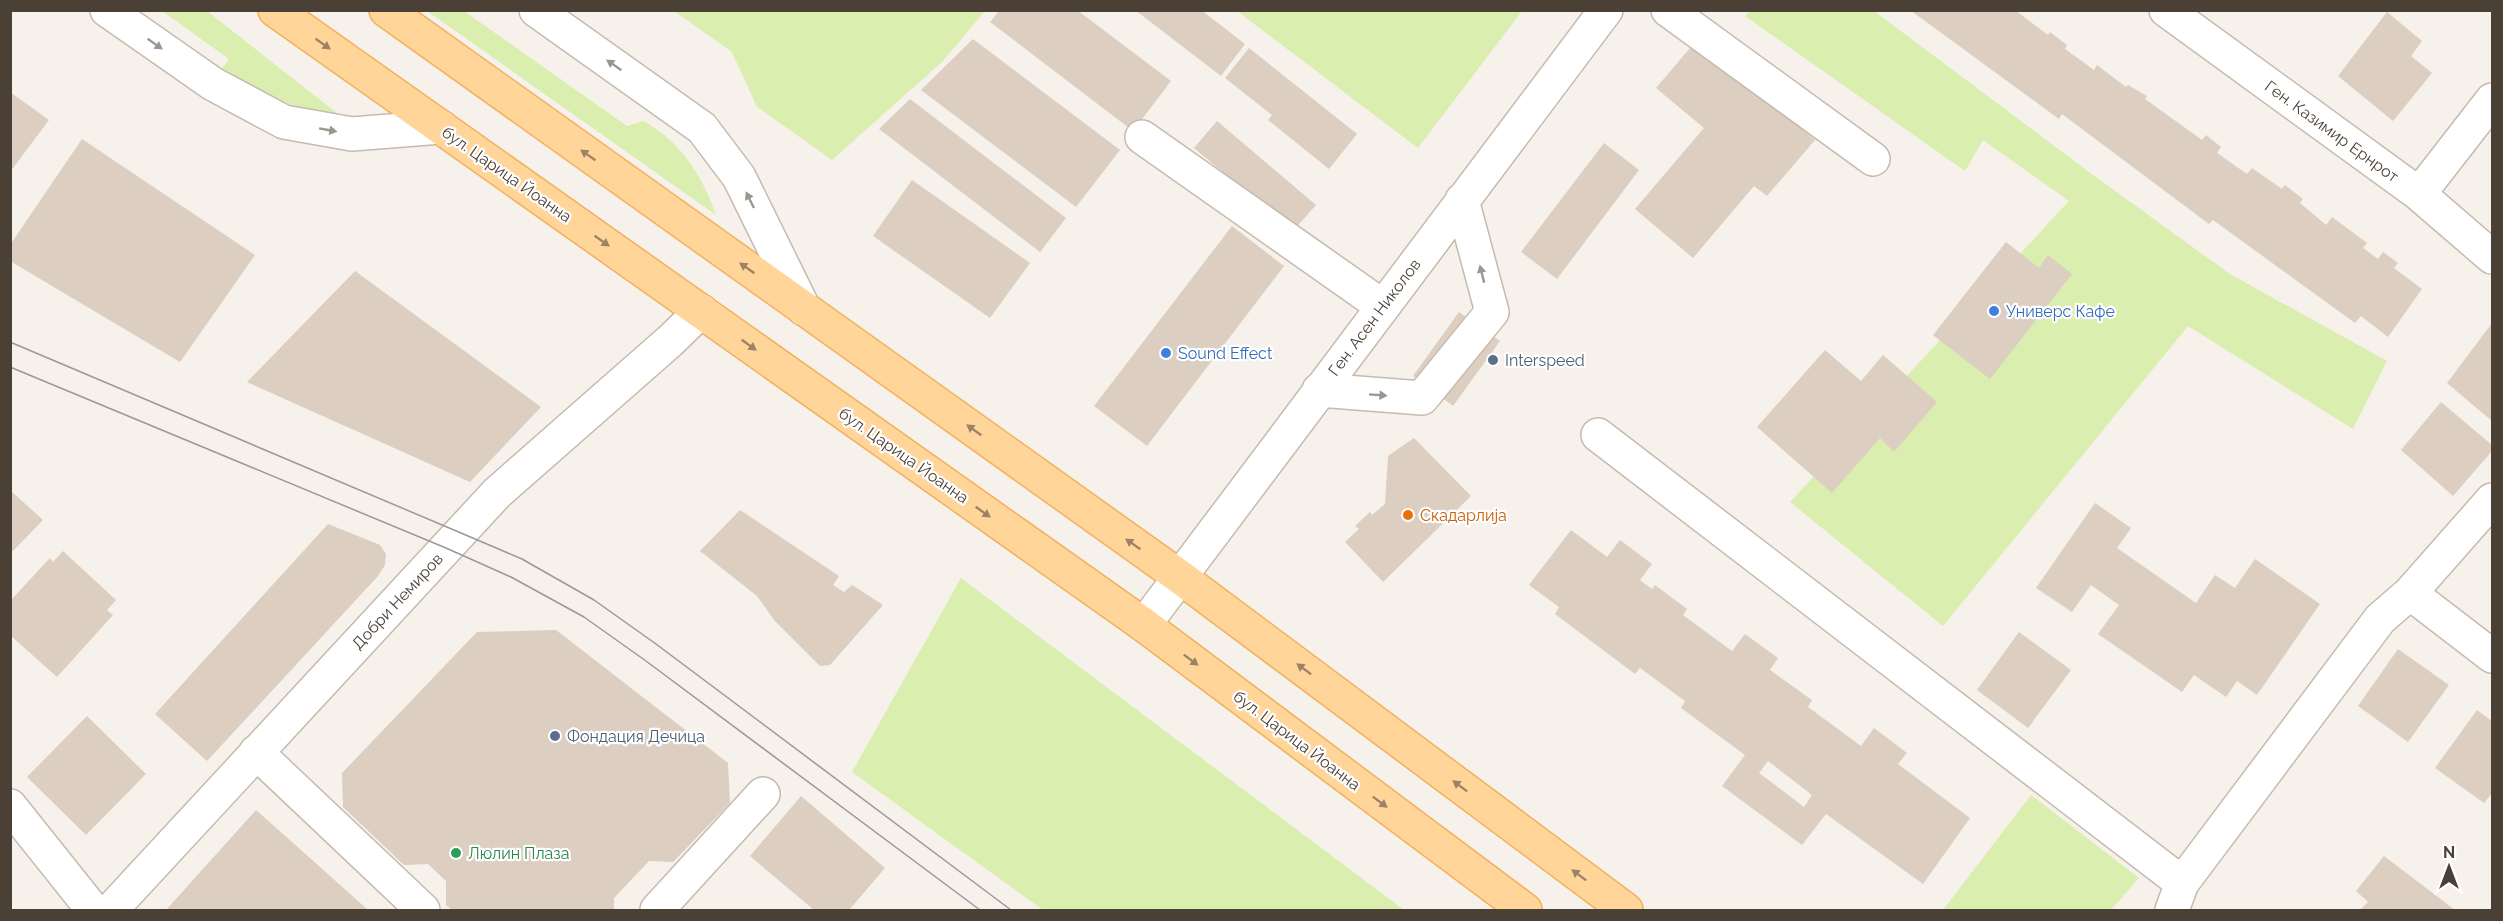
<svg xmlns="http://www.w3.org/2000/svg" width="2503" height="921" font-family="Raleway,sans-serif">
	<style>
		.green { fill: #daeeaf }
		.building { fill: #dccec0; fill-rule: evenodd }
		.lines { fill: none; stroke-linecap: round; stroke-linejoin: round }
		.minor-casing { stroke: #c6baae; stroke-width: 36 }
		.major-casing { stroke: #f1b15d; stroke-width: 36 }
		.minor { stroke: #fff; stroke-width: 33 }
		.major { stroke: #ffd59a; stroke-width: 33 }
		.tram { stroke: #999; stroke-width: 1.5 }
		.oneway { fill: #9c9690 }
		.oneway2 { fill: #9c8363 }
		.shop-dot { fill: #3f7fe0; stroke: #fff; stroke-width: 2 }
		.service-dot { fill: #5c6f8a; stroke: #fff; stroke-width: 2 }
		.food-dot { fill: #e8710a; stroke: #fff; stroke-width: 2 }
		.leisure-dot { fill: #2e9e5b; stroke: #fff; stroke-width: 2 }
		.labels { text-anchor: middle; stroke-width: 4.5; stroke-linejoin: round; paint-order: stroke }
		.street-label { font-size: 16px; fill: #4b4036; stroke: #fff }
		.shop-label { font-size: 16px; fill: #366cbe; stroke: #fff; text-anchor: start }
		.service-label { font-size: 16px; fill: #4e5e75; stroke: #fff; text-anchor: start }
		.food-label { font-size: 16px; fill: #c56008; stroke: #fff; text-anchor: start }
		.leisure-label { font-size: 16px; fill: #27864d; stroke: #fff; text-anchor: start }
	</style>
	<rect width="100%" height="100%" fill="#f6f1ea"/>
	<path class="green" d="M1752,10L1874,11L2093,175L2230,274L2387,361L2353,429L2188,326L1943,626L1790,502L2069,201L1983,140L1965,171L1745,16Z
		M162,11H207L338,114C295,110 257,92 217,76L229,59Z
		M427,11H464L627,126L643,121C680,140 703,177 716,215Z
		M674,11L985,10V11L942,62L832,160L757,107L732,52Z
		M1237,11H1522L1418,148Z
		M961,578L1404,910H1043L852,772Z
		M2031,795L2139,878L2111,910H1943Z"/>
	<path class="building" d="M1000,10H1077L1171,81L1133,131L990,22Z
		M1135,10H1201L1245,44L1221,76Z
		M1910,10H2015L2048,35L2050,32L2067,45L2065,49L2094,70L2097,65L2126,87L2128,85L2147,96L2145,99L2202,140L2206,135L2221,147L2217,153L2247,174L2252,168L2282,189L2285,185L2303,199L2300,203L2326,225L2332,217L2367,243L2363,248L2378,259L2383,252L2398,263L2394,268L2422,289L2388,337L2361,316L2355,323L2213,220L2209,224L2062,114L2059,119Z
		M2387,12L2422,41L2411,56L2432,73L2393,121L2338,76Z
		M973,39L1120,150L1076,207L921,90Z
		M1696,41L1815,140L1767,196L1754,186L1693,258L1635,209L1704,128L1656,88Z
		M1249,48L1357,134L1329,169L1268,120L1272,115L1225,78Z
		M10,92L49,120L10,172Z
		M910,99L1066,218L1040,252L879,129Z
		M1217,121L1316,205L1293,231L1194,148Z
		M82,139L255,255L180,362L10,261V245Z
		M1604,143L1639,170L1557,279L1521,252Z
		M912,180L1030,263L990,318L873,236Z
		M1232,226L1284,266L1147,446L1094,406Z
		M2006,242L2039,268L2048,255L2072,274L1990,379L1933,335Z
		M355,271L541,407L470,482L247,382Z
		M1459,312L1500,341L1453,406L1413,376Z
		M2492,323V421L2447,383Z
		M1825,350L1861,381L1883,355L1937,402L1894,452L1880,438L1832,493L1757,427Z
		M2441,402L2492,445V451L2453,496L2401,450Z
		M1414,438L1471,496L1383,582L1345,542L1359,529L1355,526L1370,512L1372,515L1385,504L1388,456Z
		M10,490L43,520L13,551L10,549Z
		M2095,503L2131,528L2117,548L2196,603L2215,575L2235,588L2255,559L2320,604L2257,695L2237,681L2226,697L2194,675L2182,692L2098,634L2119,605L2091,585L2072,612L2036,588Z
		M740,510L839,576L833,585L844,592L852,585L883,605L830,665L820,666L775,621L757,596L700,551Z
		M328,524L380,545L386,554L385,565L378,576L207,761L155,714Z
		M1571,530L1607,557L1620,540L1652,564L1640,580L1652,589L1655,585L1687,609L1683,615L1732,651L1745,634L1778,658L1770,670L1812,700L1808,707L1861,746L1874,728L1907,753L1898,764L1970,818L1923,884L1826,814L1802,845L1722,786L1745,755L1681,708L1685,701L1640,668L1635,674L1555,614L1559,607L1529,585ZM1768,761L1812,795L1804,807L1759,773Z
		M63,551L116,600L107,610L113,615L57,677L10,635V601L50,558L53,562Z
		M556,630L728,763L730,803L673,862L649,861L614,898V910H452L446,905V881L428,864L404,865L343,807L342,773L477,632Z
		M2019,632L2071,670L2028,728L1977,690Z
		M2398,649L2449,685L2408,742L2358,706Z
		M2477,710L2492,721V793L2484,803L2435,768Z
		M87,716L146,774L86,835L27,777Z
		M801,796L885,868L849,910H814L750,856Z
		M256,810L320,867L368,910H166Z
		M2384,856L2455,910H2360L2368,902L2356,891Z"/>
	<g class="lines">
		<defs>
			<path id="minor" d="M107,10L213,84L284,122L352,134L441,127
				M536,10L702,128L739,177L804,309
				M1668,10L1873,159
				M2166,10L2419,194L2492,257
				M1142,137L1382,306
				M2419,194L2492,100
				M1319,390L1422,398L1492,312L1462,200
				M1598,435L2182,883
				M2410,593L2492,656
				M1144,625L1606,10
				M256,752L423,910
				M10,806L93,910
				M111,910L497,493L670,341L701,311
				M657,910L763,794
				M2172,910L2182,883L2380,619L2410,593L2492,500"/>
			<path id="major" d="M275,10L1144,625L1525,910
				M386,10L1180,577L1626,910"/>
		</defs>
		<use href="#minor" class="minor-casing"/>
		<use href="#major" class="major-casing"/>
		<use href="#minor" class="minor"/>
		<use href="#major" class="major"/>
		<path class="tram" d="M10,342L461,533L522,559L594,600L656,644L1011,910
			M10,367L446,548L511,577L584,617L646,661L980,910"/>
	</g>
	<defs><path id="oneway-solid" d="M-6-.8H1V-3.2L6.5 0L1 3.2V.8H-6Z" transform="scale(1.5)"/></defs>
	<g class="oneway">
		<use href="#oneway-solid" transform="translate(155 44) rotate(35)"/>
		<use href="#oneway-solid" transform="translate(614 65) rotate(-145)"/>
		<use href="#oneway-solid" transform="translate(328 130) rotate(10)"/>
		<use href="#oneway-solid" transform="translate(750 200) rotate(-116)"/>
		<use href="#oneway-solid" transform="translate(1482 274) rotate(-104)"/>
		<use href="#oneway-solid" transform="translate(1378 395) rotate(4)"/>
	</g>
	<g class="oneway2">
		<use href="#oneway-solid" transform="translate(323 44) rotate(35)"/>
		<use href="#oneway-solid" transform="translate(588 155) rotate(-145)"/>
		<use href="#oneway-solid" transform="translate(602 241) rotate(35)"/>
		<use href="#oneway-solid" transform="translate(747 268) rotate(-145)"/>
		<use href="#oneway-solid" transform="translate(749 345) rotate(36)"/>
		<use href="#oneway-solid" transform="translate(974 430) rotate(-144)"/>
		<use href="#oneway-solid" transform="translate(983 512) rotate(35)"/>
		<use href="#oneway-solid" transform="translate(1133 544) rotate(-145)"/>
		<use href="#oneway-solid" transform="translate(1191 660) rotate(37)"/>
		<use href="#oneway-solid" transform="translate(1304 669) rotate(-143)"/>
		<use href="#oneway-solid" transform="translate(1460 786) rotate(-143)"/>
		<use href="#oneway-solid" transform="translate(1380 802) rotate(37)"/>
		<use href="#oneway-solid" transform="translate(1579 875) rotate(-143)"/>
	</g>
	<g class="shop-dot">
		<circle cx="1994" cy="311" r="6"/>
		<circle cx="1166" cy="353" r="6"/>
	</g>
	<g class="service-dot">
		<circle cx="1493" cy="360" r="6"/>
		<circle cx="555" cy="736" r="6"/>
	</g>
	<circle class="food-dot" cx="1408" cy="515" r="6"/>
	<circle class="leisure-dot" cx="456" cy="853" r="6"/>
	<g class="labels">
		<g class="street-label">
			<text transform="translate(2332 131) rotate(36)" y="6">Ген. Казимир Ернрот</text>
			<text transform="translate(507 174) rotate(35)" y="6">бул. Царица Йоанна</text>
			<text transform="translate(1374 317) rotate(-53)" y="6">Ген. Асен Николов</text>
			<text transform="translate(904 455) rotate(35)" y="6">бул. Царица Йоанна</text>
			<text transform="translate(397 601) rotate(-47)" y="6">Добри Немиров</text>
			<text transform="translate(1297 740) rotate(37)" y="6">бул. Царица Йоанна</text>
		</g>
		<g class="shop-label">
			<text x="2006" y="317">Универс Кафе</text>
			<text x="1178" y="359">Sound Effect</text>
		</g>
		<g class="service-label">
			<text x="1505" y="366">Interspeed</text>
			<text x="567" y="742">Фондация Дечица</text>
		</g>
		<g class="food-label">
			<text x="1420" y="521">Скадарлиjа</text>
		</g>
		<g class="leisure-label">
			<text x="468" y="859">Люлин Плаза</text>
		</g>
	</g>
	<rect width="2503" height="921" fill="none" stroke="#4b4036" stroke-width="24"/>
	<g transform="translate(2449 867)" stroke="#ffffff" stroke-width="4.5" paint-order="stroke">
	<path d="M0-4.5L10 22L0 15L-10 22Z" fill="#4b4036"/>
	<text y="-9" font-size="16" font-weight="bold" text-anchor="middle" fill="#4b4036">N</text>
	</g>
</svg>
